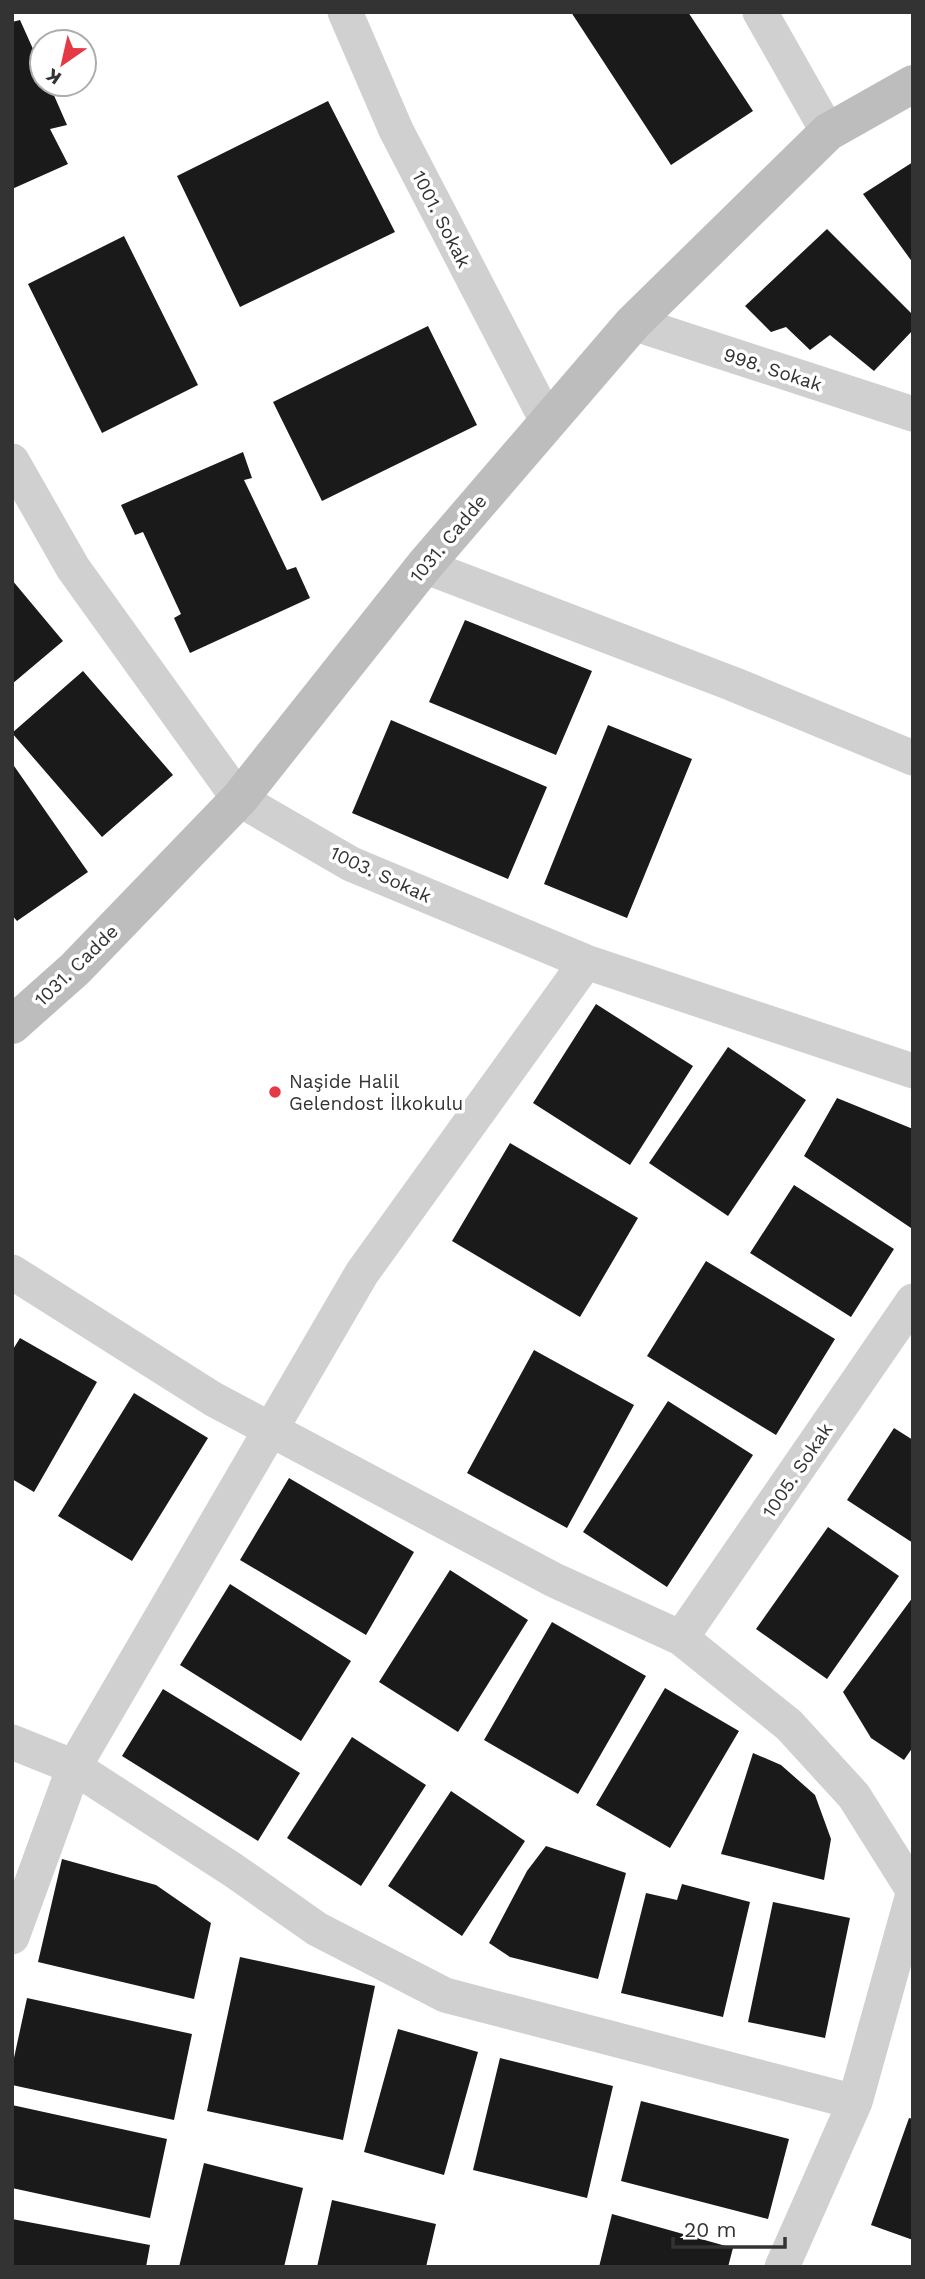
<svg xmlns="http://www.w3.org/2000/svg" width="925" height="2279" font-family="'Work Sans',sans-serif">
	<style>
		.building { fill: #1a1a1a }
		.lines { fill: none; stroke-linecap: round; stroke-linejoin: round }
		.street { stroke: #d0d0d0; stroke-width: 35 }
		.secondary { stroke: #bdbdbd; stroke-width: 38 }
		.poi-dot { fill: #e63946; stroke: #fff; stroke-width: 2.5 }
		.labels { text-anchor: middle; stroke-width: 7; stroke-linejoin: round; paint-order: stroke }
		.street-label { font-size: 19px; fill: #333; stroke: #fff }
		.poi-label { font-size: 19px; fill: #333; stroke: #fff; text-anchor: start }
	</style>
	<rect width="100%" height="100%" fill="#fff"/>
	<path class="building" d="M571,12H688L753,111L671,165Z
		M20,20L42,69V84H49L67,125L50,129L68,164L12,189V22Z
		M328,101L395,232L240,307L177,176Z
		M913,162V263L863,194Z
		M827,229L913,315V330L874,371L830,335L810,350L786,327L771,332L745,306Z
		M124,236L198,385L102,433L28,284Z
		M428,326L477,425L322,501L273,402Z
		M243,452L252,478L244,480L287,570L296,567L310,598L190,653L174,618L181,614L143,532L135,535L121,505Z
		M12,580L63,641L12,684Z
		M465,620L592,671L556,755L429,702Z
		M83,671L173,775L102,837L12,733Z
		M391,720L547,787L508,879L352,813Z
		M608,725L692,759L627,918L544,884Z
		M12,763L88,872L17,921L12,915Z
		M596,1004L693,1066L630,1165L533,1103Z
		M728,1047L806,1100L728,1216L649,1163Z
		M837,1098L913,1129L911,1228L804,1156Z
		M510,1143L638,1218L580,1317L452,1241Z
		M794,1185L894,1249L851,1317L750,1253Z
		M706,1261L835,1339L776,1435L647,1356Z
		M20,1338L97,1382L34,1492L12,1479V1351Z
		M534,1350L634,1405L567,1528L467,1473Z
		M134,1393L208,1438L132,1561L58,1516Z
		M668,1401L753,1455L667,1587L583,1532Z
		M894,1428L913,1440V1543L847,1500Z
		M289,1478L414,1552L366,1635L240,1560Z
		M828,1527L899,1576L827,1679L756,1629Z
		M450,1570L528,1620L458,1732L379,1682Z
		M230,1584L351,1661L301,1741L180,1665Z
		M913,1597V1747L904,1760L871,1738L843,1692Z
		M552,1622L646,1676L578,1794L484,1740Z
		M665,1688L739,1731L670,1848L596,1805Z
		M163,1689L300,1773L258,1841L122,1756Z
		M352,1737L426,1785L361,1886L287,1838Z
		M753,1753L781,1765L815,1795L831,1839L824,1880L721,1854Z
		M451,1791L525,1841L462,1936L388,1886Z
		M546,1846L626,1873L598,1979L510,1957L489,1943L527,1871Z
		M62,1859L156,1885L211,1923L194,1999L38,1962Z
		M682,1884L750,1902L723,2017L621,1993L646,1893L677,1900Z
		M773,1902L850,1918L825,2038L748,2022Z
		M240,1957L375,1986L343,2140L207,2111Z
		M27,1998L192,2034L174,2120L12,2085V2067Z
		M398,2029L478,2052L444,2175L364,2152Z
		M500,2058L613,2086L587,2198L473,2170Z
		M641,2101L789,2139L768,2219L621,2181Z
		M12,2105L167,2139L150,2218L12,2188Z
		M909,2118L913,2119V2240L871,2225Z
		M204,2163L303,2188L284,2267H179Z
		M332,2200L436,2224L426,2267H317Z
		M612,2214L733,2248L728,2267H599Z
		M12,2219L150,2245L146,2267H12Z"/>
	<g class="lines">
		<path class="street" d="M345,12L396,130L547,421
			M760,12L828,132
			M633,323L913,414
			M12,461L73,568L239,799L351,864L586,962L913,1071
			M424,566L733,684L913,758
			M12,1272L213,1399L554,1580L681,1638L789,1725L854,1796L913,1890
			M681,1638L913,1301
			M12,1742L74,1767L233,1870L317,1929L445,1995L855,2102
			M12,1937L74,1767L362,1273L586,962
			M782,2267L855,2102L913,1894"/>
		<path class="secondary" d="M12,1025L75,969L239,799L424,566L633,323L828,132L913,84"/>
	</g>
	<circle class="poi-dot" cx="275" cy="1092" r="7"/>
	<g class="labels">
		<g class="street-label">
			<text transform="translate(442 219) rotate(63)" y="7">1001. Sokak</text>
			<text transform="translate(773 369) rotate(18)" y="7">998. Sokak</text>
			<text transform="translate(448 538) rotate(-50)" y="7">1031. Cadde</text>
			<text transform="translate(381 874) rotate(25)" y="7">1003. Sokak</text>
			<text transform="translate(76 965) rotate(-44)" y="7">1031. Cadde</text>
			<text transform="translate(797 1470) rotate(-56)" y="7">1005. Sokak</text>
		</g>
		<g class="poi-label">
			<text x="289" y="1088">Naşide Halil<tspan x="289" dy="22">Gelendost İlkokulu</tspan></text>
		</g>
	</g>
	<rect width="925" height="2279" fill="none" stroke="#333333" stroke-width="28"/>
	<g transform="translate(63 63) rotate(214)"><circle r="33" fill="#ffffff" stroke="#adadad" stroke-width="2"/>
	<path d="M0-5L12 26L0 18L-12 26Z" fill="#e63946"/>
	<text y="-10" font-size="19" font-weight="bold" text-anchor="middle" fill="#333333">K</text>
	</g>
	<path d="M673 2237v10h112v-10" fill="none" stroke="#333333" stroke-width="3.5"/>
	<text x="684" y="2237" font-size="21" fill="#333333" stroke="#ffffff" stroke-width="5" paint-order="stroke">20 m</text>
</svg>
